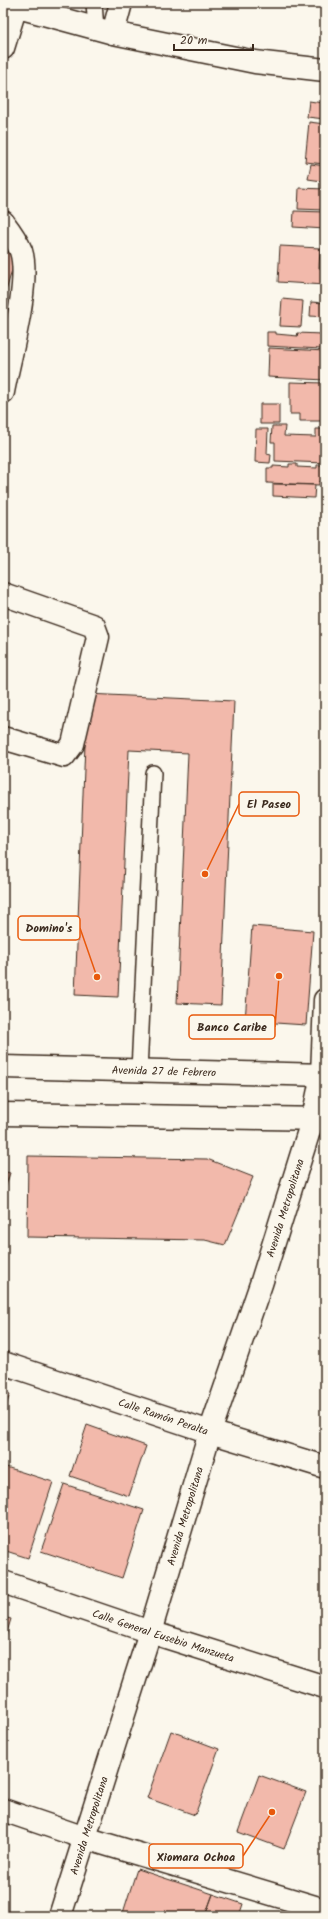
<svg xmlns="http://www.w3.org/2000/svg" width="328" height="1919" font-family="Kalam,sans-serif">
	<style>
		.building { fill: #f2b9ab; stroke: #3b2a1e }
		.lines { fill: none; stroke-linecap: round; stroke-linejoin: round }
		.service-casing { stroke: #3b2a1e; stroke-width: 18 }
		.minor-casing { stroke: #3b2a1e; stroke-width: 25 }
		.secondary-casing { stroke: #3b2a1e; stroke-width: 25 }
		.primary-casing { stroke: #3b2a1e; stroke-width: 25 }
		.service { stroke: #fbf7ec; stroke-width: 15 }
		.minor { stroke: #fbf7ec; stroke-width: 22 }
		.secondary { stroke: #fbf7ec; stroke-width: 22 }
		.primary { stroke: #fbf7ec; stroke-width: 22 }
		.labels { text-anchor: middle; stroke-width: 4; stroke-linejoin: round; paint-order: stroke }
		.street-label { font-size: 11px; fill: #3b2a1e; stroke: #fbf7ec }
		.leader { fill: none; stroke: #e8590c; stroke-width: 1.5 }
		.callout-dot { fill: #e8590c; stroke: #fbf7ec; stroke-width: 1.5 }
		.callout { fill: #fbf7ec; stroke: #e8590c; stroke-width: 1.5 }
		.callout-label { font-size: 12px; text-anchor: middle; font-weight: bold; fill: #3b2a1e }
	</style>
	<rect width="100%" height="100%" fill="#fbf7ec"/>
	<filter id="ink" filterUnits="userSpaceOnUse"><feTurbulence type="fractalNoise" baseFrequency=".025" numOctaves="2"/><feDisplacementMap in="SourceGraphic" scale="8" xChannelSelector="R" yChannelSelector="G"/><feConvolveMatrix kernelMatrix="1 2 1 2 8 2 1 2 1" color-interpolation-filters="sRGB"/></filter>
	<g filter="url(#ink)">
		<path class="building" d="M309,101L323,103L325,119L307,117Z
			M309,122L325,124V164L305,162Z
			M311,164L325,166L322,181L308,179Z
			M299,188L325,189V210L298,209Z
			M294,211L325,212V229L293,227Z
			M280,246L320,248L319,268H325V285L278,282Z
			M321,247L325,248V267H320Z
			M3,248L15,259L3,302Z
			M282,299L303,301L301,327L280,326Z
			M311,302L325,303V317L310,316Z
			M267,332H276V334L298,336L297,333L322,334L321,349L267,346Z
			M269,348L325,351V380L268,377Z
			M290,382L324,383L323,421H300V414H290Z
			M260,404H279V424H260Z
			M272,426H285L284,436L316,437V429H322L321,442L325,443V463L275,461V442H271Z
			M256,429H268L267,454L271,455L270,463L255,462Z
			M289,464H297V467L317,468V465H323V482H319V485L267,483V468H273V466L289,467Z
			M273,484L315,485L314,498L273,496Z
			M87,694L234,701L221,1005L177,1003L188,753L129,750L118,997L75,995Z
			M252,926L313,931L306,1025L245,1021Z
			M28,1156L207,1159L253,1177L225,1245L205,1240L27,1237Z
			M3,1171L10,1173L3,1195Z
			M3,1392L10,1394L3,1415Z
			M87,1425L146,1446L129,1496L70,1476Z
			M3,1466L53,1482L28,1558L3,1550Z
			M64,1484L144,1510L122,1578L41,1551Z
			M3,1617L11,1619L3,1645Z
			M171,1731L219,1749L195,1815L147,1798Z
			M259,1775L306,1792L284,1849L238,1832Z
			M137,1869L213,1894L205,1916H122Z
			M213,1894L243,1904L239,1916H205Z"/>
		<g class="lines">
			<defs>
				<path id="service" d="M94,3L96,29
					M139,1071L153,773"/>
				<g id="minor">
					<path d="M113,33L121,3"/>
					<path d="M3,48L16,6"/>
					<path d="M3,222C10,231 17,241 21,251C31,282 9,359 3,392"/>
					<path d="M3,594L94,626L98,637L73,744L64,756L3,738"/>
					<path d="M313,1118L322,1075L325,1000"/>
					<path id="s1" d="M3,1363L210,1432L325,1467"/>
					<path id="s2" d="M3,1582L150,1632L325,1687"/>
					<path d="M3,1810L85,1838L325,1910"/>
				</g>
				<g id="secondary">
					<path id="s3" d="M60,1916L150,1632L210,1432L261,1284L313,1118"/>
				</g>
				<g id="primary">
					<path d="M3,3L113,33L255,62L325,70"/>
					<path id="s4" d="M3,1067L325,1075"/>
					<path d="M3,1114L325,1119"/>
				</g>
			</defs>
			<use href="#service" class="service-casing"/>
			<use href="#minor" class="minor-casing"/>
			<use href="#secondary" class="secondary-casing"/>
			<use href="#primary" class="primary-casing"/>
			<use href="#service" class="service"/>
			<use href="#minor" class="minor"/>
			<use href="#secondary" class="secondary"/>
			<use href="#primary" class="primary"/>
		</g>
	</g>
	<g class="labels">
		<g class="street-label">
			<text dy="4" stroke="none"><textPath href="#s4" startOffset="161">Avenida 27 de Febrero</textPath></text>
			<text dy="4" stroke="none"><textPath href="#s3" startOffset="743">Avenida Metropolitana</textPath></text>
			<text dy="4" stroke="none"><textPath href="#s1" startOffset="169">Calle Ramón Peralta</textPath></text>
			<text dy="4" stroke="none"><textPath href="#s3" startOffset="419">Avenida Metropolitana</textPath></text>
			<text dy="4" stroke="none"><textPath href="#s2" startOffset="169">Calle General Eusebio Manzueta</textPath></text>
			<text dy="4" stroke="none"><textPath href="#s3" startOffset="95">Avenida Metropolitana</textPath></text>
		</g>
	</g>
	<path class="leader" d="M205 874L239 804M97 977L80 928M279 976L275 1027M272 1812L243 1856"/>
	<g class="callout-dot">
		<circle cx="205" cy="874" r="4"/>
		<circle cx="97" cy="977" r="4"/>
		<circle cx="279" cy="976" r="4"/>
		<circle cx="272" cy="1812" r="4"/>
	</g>
	<g class="callout">
		<rect x="239" y="792" width="60" height="24" rx="4"/>
		<rect x="18" y="916" width="62" height="24" rx="4"/>
		<rect x="189" y="1015" width="86" height="24" rx="4"/>
		<rect x="149" y="1844" width="94" height="24" rx="4"/>
	</g>
	<g class="callout-label">
		<text x="269" y="808">El Paseo</text>
		<text x="49" y="932">Domino's</text>
		<text x="232" y="1031">Banco Caribe</text>
		<text x="196" y="1861">Xiomara Ochoa</text>
	</g>
	<rect width="328" height="1919" fill="none" stroke="#fbf7ec" stroke-width="16"/>
	<rect x="8" y="8" width="312" height="1903" fill="none" stroke="#3b2a1e" stroke-width="1.5" filter="url(#ink)"/>
	<path d="M174 44v6h79v-6" fill="none" stroke="#3b2a1e" stroke-width="2"/>
	<text x="180" y="44" font-size="12" fill="#3b2a1e" stroke="#fbf7ec" stroke-width="3" paint-order="stroke">20 m</text>
</svg>
